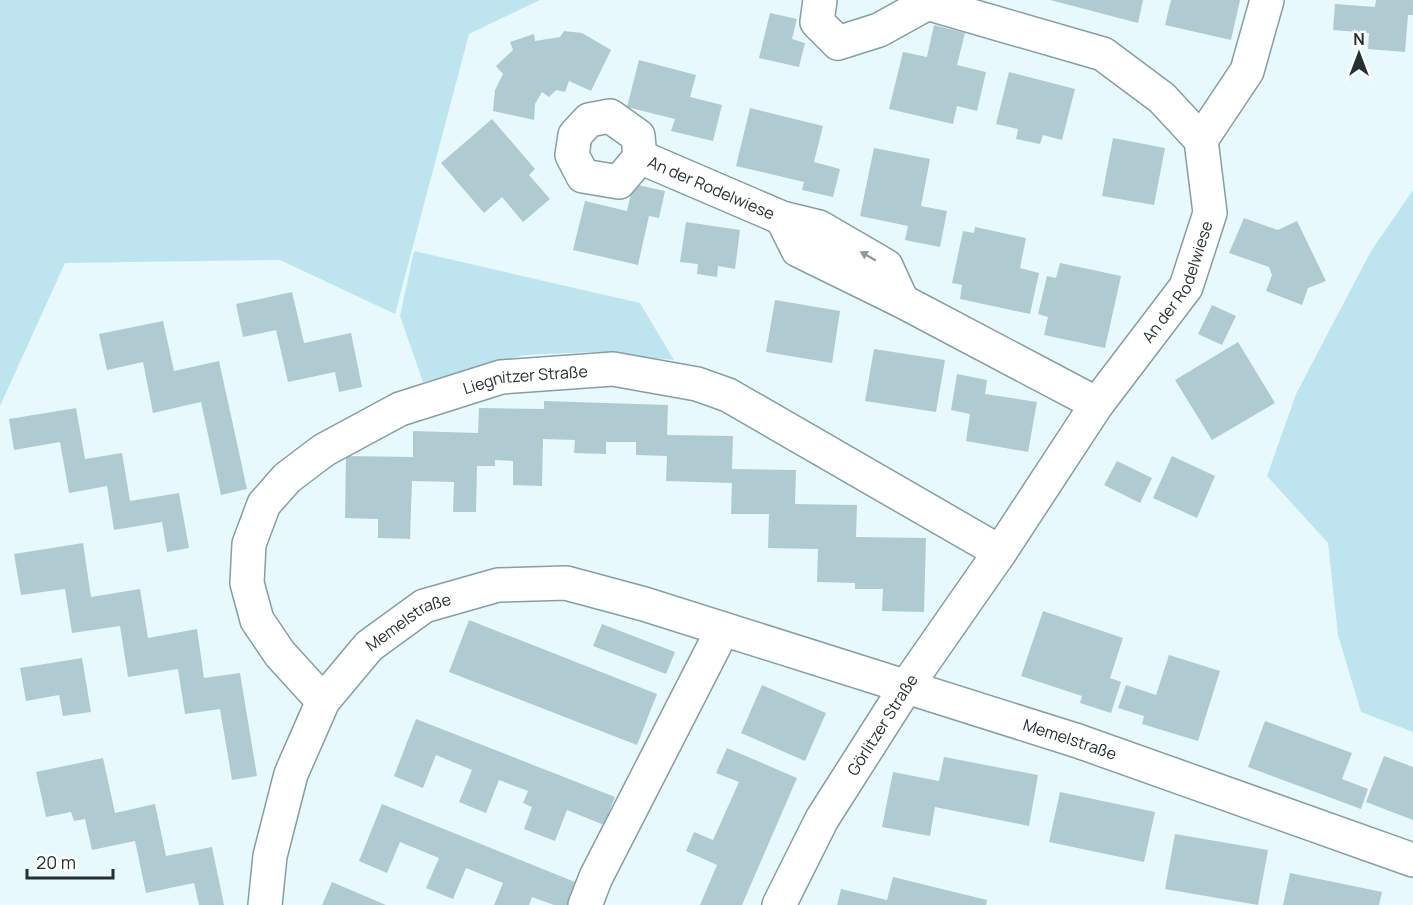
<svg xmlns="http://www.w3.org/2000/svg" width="1413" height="905" font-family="Manrope,sans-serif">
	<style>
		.green { fill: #bee5ef }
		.building { fill: #b0cad2 }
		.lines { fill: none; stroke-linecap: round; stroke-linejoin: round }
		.minor-casing { stroke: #849ea5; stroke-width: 36 }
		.minor { stroke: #fff; stroke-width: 33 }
		.oneway { fill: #929899 }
		.labels { text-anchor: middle; stroke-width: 4.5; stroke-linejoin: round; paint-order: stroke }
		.street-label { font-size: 16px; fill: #263033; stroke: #fff }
	</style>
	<rect width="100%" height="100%" fill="#e8f9fd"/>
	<path class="green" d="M0,0H540L469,34L395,314L280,260L65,263L0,406Z
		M1413,190V732L1361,712L1338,635L1328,543L1267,476L1296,394L1371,251Z
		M414,251L640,303L674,360L592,352L524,355L423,382L400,316Z"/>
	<path class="building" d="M1050,0H1143L1138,23Z
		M1171,0H1240L1231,40L1165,25Z
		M1376,0H1413V15H1408L1405,52L1368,49L1369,33L1333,30L1335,4L1375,7Z
		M770,13L797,19L792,39L805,43L799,67L759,58Z
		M934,25L965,33L957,65L986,72L977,111L957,106L953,124L889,109L903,52L927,57Z
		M564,31L582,33L611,50L591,91L569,81L565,92L556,90L549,97L542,92L535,104L534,120L493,111L495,90L503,74L496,66L513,50L510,42L534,34L535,41L560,37Z
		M639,60L696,75L690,97L722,105L713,141L671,131L675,119L627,107Z
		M1009,72L1075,89L1062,140L1043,135L1040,144L1016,139L1018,129L996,124Z
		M750,108L823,126L814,162L840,169L833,197L802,190L804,182L736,166Z
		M492,119L535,169L529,175L550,199L523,222L502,197L484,213L441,163Z
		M1113,138L1165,148L1154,205L1102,196Z
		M874,148L930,159L921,206L947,211L940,247L905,240L908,226L860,216Z
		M633,184L665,191L659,218L649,216L638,265L573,250L585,201L627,211Z
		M1244,218L1278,230L1297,221L1326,281L1308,288L1302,305L1266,291L1272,275L1269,267L1229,253Z
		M686,222L740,230L735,269L718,266L717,277L697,274L698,264L680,262Z
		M975,227L1026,238L1020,268L1039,273L1030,314L960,299L962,285L952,283L963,231L974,233Z
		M1060,263L1121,276L1105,348L1044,335L1048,317L1038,314L1047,276L1056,278Z
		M292,292L304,343L351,333L362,387L339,392L335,372L288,382L276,330L243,337L236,304Z
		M775,300L840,311L832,363L766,352Z
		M1212,305L1236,316L1222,345L1198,334Z
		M163,321L174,371L219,361L247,489L221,495L201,402L153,413L143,362L107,370L99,334Z
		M1238,342L1275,403L1212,440L1175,380Z
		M874,349L945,360L936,412L865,401Z
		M957,374L987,380L985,394L1037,402L1028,452L966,441L970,414L951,410Z
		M544,401L668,405L667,435L733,436L732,469L796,470L795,504L857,505L856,537L926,538L924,612L882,611L883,589H855V583L817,582L818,549L768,548L769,514H731L732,483L666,481L667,456L636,455V442H606V454L574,453L575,440L543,439L542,486L513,485V461L495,460V466H477L476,512H453L454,482L412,481L410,539L378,538V519L345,518L346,456L413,457V431L478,433L479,408L544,409Z
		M76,408L85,459L122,453L130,501L179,493L189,548L167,552L162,522L114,530L107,486L69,493L60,442L14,450L9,419Z
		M1172,456L1215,476L1197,518L1153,498Z
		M1117,461L1152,478L1140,503L1104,485Z
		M83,543L91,597L140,589L148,638L197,629L204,678L240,673L257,776L232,780L220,709L185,714L178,669L128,677L120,626L72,633L65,589L21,595L14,554Z
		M1043,611L1123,638L1110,678L1121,682L1111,713L1080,703L1082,696L1021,676Z
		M469,620L657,694L637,745L449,672Z
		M602,624L675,652L666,674L593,646Z
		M1169,655L1220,671L1198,741L1142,724L1144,716L1118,708L1126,685L1156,695Z
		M82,658L91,712L63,716L59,695L26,701L20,668Z
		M762,685L826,713L805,761L741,733Z
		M416,719L615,797L604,825L567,810L555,841L524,829L532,807L523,803L528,791L499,780L486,813L459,802L472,770L436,755L423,788L394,776Z
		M1265,721L1352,753L1342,779L1368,789L1361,809L1248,767Z
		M727,748L797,778L742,905H700L717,865L686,851L694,832L713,840L739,782L716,773Z
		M1384,756L1413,767V820L1366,802Z
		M944,757L1038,775L1029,826L935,807L930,836L882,827L893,772L939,781Z
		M103,758L115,813L155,804L166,856L212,847L224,905H199L194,883L146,893L135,841L92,850L85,819L74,821L71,812L46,817L36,772Z
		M1060,792L1155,812L1144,862L1049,842Z
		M382,804L580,884L572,905H554L532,897L529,905H494L503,883L466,868L453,899L426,888L439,858L400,842L387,873L359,861Z
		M1175,834L1268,850L1258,905L1165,889Z
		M1290,873L1382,892L1379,905H1283Z
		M893,877L987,900L986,905H837L841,889L887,900Z
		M332,882L386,905H322Z"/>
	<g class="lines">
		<defs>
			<g id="minor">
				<path d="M820,0L817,22L838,43L879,30L926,4"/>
				<path d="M1201,140L1247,71L1267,0"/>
				<path id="s1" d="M640,157L619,182L583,176L572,155L575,135L589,120L610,116L638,136L640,157L782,218L819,227L886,266L902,301"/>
				<path d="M782,218L798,250L902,301L1097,404"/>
				<path id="s2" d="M323,701L280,654L257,620L247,583L249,544L264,504L287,478L324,450L400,409L501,377L613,369L697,384L728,395L1000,552"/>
				<path id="s3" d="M265,905L270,856L291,774L323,701L369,646L424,606L498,585L566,583L644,604L1078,741L1413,860"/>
				<path d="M585,905L596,877L723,629"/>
				<path id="s4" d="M779,905L822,819L906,687L1000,552L1097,404L1186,287L1210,213L1201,140L1162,98L1103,54L916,0"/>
			</g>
		</defs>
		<use href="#minor" class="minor-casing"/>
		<use href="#minor" class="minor"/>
	</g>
	<defs><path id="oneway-solid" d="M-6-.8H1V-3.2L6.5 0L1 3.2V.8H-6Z" transform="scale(1.5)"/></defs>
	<use class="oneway" href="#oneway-solid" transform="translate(868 256) rotate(-150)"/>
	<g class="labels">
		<g class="street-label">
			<text dy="6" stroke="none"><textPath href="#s1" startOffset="288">An der Rodelwiese</textPath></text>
			<text dy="6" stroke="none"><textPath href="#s4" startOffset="742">An der Rodelwiese</textPath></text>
			<text dy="6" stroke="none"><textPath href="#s2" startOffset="522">Liegnitzer Straße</textPath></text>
			<text dy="6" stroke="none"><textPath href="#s3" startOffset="332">Memelstraße</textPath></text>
			<text dy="6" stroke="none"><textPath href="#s4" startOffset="208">Görlitzer Straße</textPath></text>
			<text dy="6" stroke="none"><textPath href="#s3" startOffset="1026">Memelstraße</textPath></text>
		</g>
	</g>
	<g transform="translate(1359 54)" stroke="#ffffff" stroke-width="4.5" paint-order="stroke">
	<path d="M0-4.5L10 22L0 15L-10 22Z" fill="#263033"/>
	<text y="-9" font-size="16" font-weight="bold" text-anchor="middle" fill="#263033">N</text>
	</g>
	<path d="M27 869v9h86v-9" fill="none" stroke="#263033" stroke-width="3"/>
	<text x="36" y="869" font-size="18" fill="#263033" stroke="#ffffff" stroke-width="4.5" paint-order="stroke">20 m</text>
</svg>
